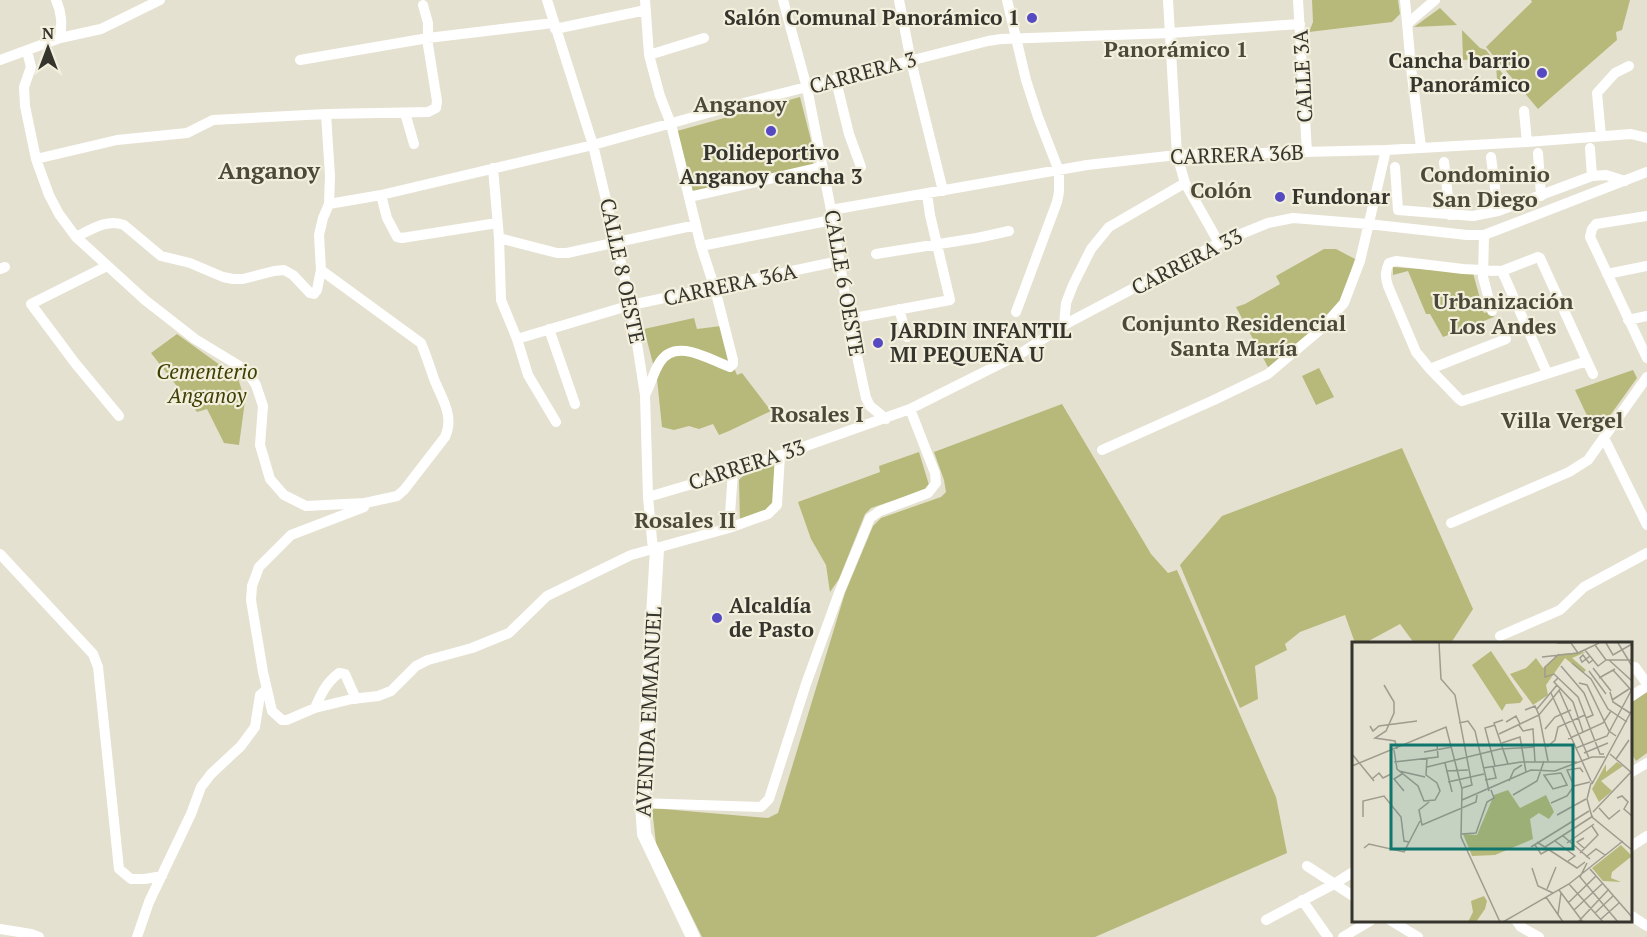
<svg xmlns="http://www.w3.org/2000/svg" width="1647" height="937" font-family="'PT Serif',serif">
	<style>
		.green { fill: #b6b979 }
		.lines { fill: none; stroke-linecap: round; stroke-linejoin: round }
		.minor { stroke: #fff; stroke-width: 10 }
		.tertiary { stroke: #fff; stroke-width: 14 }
		.poi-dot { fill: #554ac1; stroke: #f2efdd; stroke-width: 2 }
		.labels { text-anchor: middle; stroke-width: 4.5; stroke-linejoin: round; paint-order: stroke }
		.poi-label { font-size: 21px; font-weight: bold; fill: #35342d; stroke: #f2efdd; text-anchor: start }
		.street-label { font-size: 21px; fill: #35342d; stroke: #f2efdd }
		.park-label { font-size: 21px; font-style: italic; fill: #3e3f02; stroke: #f2efdd }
		.neighbourhood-label { font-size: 22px; font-weight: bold; fill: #4c493a; stroke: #f2efdd }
		.quarter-label { font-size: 24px; font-weight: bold; fill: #4c493a; stroke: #f2efdd }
		.inset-road { fill: none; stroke: #9f9c8f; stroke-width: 1.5 }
		.view { fill: #0f766e; fill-opacity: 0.15; stroke: #0f766e; stroke-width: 3 }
		.inset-edge { fill: none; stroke: #35342d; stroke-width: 3 }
	</style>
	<rect width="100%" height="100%" fill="#e5e1d0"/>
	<path class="green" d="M1312,0H1398L1400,14L1392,22L1309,32L1313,22Z
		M1531,0H1630L1622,30L1616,32L1617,40L1538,109L1486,47L1532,2Z
		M1440,8L1457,25L1414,27Z
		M1462,30L1480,48L1486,50L1492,58L1463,60Z
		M1496,65L1516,92L1498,93Z
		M800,97L815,156L812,168L693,192L677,131Z
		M1324,249H1336L1355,259L1342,300L1332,313L1269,369L1236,307L1245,304L1280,284L1276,276Z
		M1393,267L1473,273L1484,313L1491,311L1494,317L1443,337L1430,314H1426L1408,271L1393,275Z
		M694,318L697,329L721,326L730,358L737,375L742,373L771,411L729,431L719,435L713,424L699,429L689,426L674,430L662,427L657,379L644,329Z
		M177,334L238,378L245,401L239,445L224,443L207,409L197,412L151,353Z
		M1319,368L1334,397L1316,405L1302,376Z
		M1633,370L1637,378L1596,435L1575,390Z
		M1062,404L1151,554L1168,573L1177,570L1276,797L1287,853L1095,937H702L656,844L652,808L768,818L778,813L845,593L873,526L881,518L941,497L946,492L944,480L934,452Z
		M1402,448L1473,609L1451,643H1414L1400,624L1365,643H1355L1345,615L1300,632L1285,644L1287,650L1255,666L1258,699L1240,708L1180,565L1222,516Z
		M919,452L929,485L925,490L871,508L865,514L839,579L830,592L826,565L811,539L798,502L880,472L879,466Z
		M777,464L772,508L740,522L739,480C748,470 764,467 777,464Z
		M1647,692V753L1636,761L1631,753V703Z"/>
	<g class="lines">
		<path class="minor" d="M56,0C62,13 62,24 60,38
			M547,0L593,145L631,305L645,395L648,497L653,550
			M645,0L649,55L660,96L671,124L701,246L715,289L733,360V364L730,367C710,360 676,337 660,362C654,371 651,383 646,393
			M783,0L807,88L831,210L849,319L866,398L870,406L886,419
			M899,0L911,61L943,191
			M1007,0L1026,80L1038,117L1059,171V192L1057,202L1016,312
			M1168,0L1177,155L1185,183L1219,243
			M1298,0L1307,152
			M1405,0L1411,68L1421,147
			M1407,24L1435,0
			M555,29L646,10
			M27,51L31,67L24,87L25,106L36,159L49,195L59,214L76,237L145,300L195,339L246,370L256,385L263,406L260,445L270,479L284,495L306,506L365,503L397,496L404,490L445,437C455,416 441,397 434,379C430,367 426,355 421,343L321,270L319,235L323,218L329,204L330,176L326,114
			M649,55L704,38
			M0,60L60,38L101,29L160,0
			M300,60L428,38L553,23
			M836,81L849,134L861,167
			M1524,111L1527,142
			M405,113L414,144
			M1601,136L1597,93L1615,73L1629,66
			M1590,148L1592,176
			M1538,153L1541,196
			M1491,157L1498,211
			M36,159L117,140L187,133L213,120L326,114L428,112L436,108L437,101L428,45V23L423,5
			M1444,162L1450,215
			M1395,167L1398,210L1473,216L1498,211L1592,176L1606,175L1625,181
			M493,168L499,238L501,300L517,339L528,375L556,422
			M381,195L387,218L397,237L402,238L497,223
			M689,197L822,167
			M329,204L381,195L593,145L740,104L988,41L1001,39L1170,33L1300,24
			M831,210L1087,165L1177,155L1386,150L1527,142L1631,134L1647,138
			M1647,216L1596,224L1592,229L1590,237L1647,358
			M1484,235L1483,277L1492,311
			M76,237C90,230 108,218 124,225L161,256L190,263L223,277L233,279H243L274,271L284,270L293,275L310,293L314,294L317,290L321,270
			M499,238L557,253H567L696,225
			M701,246L832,220
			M876,254L977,238L1009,231
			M107,266L31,304L75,363L119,416
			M0,269L5,267
			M1502,271L1547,373
			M1607,274L1647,266
			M899,309L907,337
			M849,319L950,300L930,215L927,194
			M1628,320L1647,316
			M1064,325L1066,303L1073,285L1091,249L1109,227L1185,183
			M549,329L575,404
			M517,339L631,305L839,261
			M1587,361L1462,401L1459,399L1430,369L1416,352L1388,286C1385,277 1385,271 1389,263L1396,261L1463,269L1502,271L1538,257L1540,258L1587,361L1593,374
			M1430,369L1506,339
			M1604,438L1647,525
			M1102,450L1214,400L1268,374L1321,329L1344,303L1360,261L1386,150
			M648,497L733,472L910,409L1020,354L1064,325L1219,243L1268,223L1293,218L1368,224L1467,235H1484L1647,172
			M365,505L364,507L291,535L259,567L252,586L251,600L263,672L272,711L282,720H287L315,708L352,699L378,696L391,691L416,666L428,660L472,648L509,633L547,596L631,555L729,528L768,514L777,505L780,455
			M1451,523L1569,472L1588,460L1647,377
			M729,528L733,472
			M0,554L93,654L98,667L119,869L131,879H145L162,876
			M1500,636L1560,610L1584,587L1647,553
			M1635,667L1647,684
			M1630,697L1647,686
			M315,708C321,694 326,683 339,673L345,674L356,699
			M1630,773L1647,763
			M638,803L761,807L769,799L806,684L839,593L870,518L880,511L928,493L936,483L935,473L910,409
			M1630,847L1647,836
			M1307,866L1353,896
			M1302,900L1328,937
			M1630,915L1647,926
			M1266,920L1334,884L1353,872
			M1390,920L1418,937
			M1516,920L1521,927L1539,937
			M0,929L31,934L39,937
			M137,937L149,902L191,814L201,787L211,774L241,746L255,727L260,695L267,689
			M1343,937L1370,921"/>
		<path class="tertiary" d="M657,549L642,803L644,834L693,937"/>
	</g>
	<g class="poi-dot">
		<circle cx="1032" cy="18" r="6"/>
		<circle cx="1542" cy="73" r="6"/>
		<circle cx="771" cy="131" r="6"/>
		<circle cx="1280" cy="197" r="6"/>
		<circle cx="878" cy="343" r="6"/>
		<circle cx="717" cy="618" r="6"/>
	</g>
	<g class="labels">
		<g class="poi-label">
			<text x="1020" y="25" text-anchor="end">Salón Comunal Panorámico 1</text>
			<text x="1530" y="68" text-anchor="end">Cancha barrio<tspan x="1530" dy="24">Panorámico</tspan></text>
			<text x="771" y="160" text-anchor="middle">Polideportivo<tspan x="771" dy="24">Anganoy cancha 3</tspan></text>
			<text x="1292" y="204">Fundonar</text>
			<text x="890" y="338">JARDIN INFANTIL<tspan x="890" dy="24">MI PEQUEÑA U</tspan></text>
			<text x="729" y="613">Alcaldía<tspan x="729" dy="24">de Pasto</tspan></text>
		</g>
		<g class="street-label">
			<text transform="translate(863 73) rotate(-15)" y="7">CARRERA 3</text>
			<text transform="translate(1303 76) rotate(-93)" y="7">CALLE 3A</text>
			<text transform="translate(1237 155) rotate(-2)" y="7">CARRERA 36B</text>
			<text transform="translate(1187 262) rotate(-27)" y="7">CARRERA 33</text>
			<text transform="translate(622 271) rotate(78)" y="7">CALLE 8 OESTE</text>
			<text transform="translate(844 283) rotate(80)" y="7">CALLE 6 OESTE</text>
			<text transform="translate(730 285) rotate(-12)" y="7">CARRERA 36A</text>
			<text transform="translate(747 465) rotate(-18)" y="7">CARRERA 33</text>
			<text transform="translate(649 712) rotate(-87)" y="7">AVENIDA EMMANUEL</text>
		</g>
		<g class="park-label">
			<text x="207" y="379">Cementerio<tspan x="207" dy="24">Anganoy</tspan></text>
		</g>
		<g class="neighbourhood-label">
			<text x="1176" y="57">Panorámico 1</text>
			<text x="740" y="112">Anganoy</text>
			<text x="1485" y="182">Condominio<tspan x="1485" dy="25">San Diego</tspan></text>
			<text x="1221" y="198">Colón</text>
			<text x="1503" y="309">Urbanización<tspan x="1503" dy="25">Los Andes</tspan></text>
			<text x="1234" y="331">Conjunto Residencial<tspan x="1234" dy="25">Santa María</tspan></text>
			<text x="817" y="422">Rosales I</text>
			<text x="1562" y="428">Villa Vergel</text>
			<text x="685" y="528">Rosales II</text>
		</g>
		<g class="quarter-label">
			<text x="269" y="179">Anganoy</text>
		</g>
	</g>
	<g transform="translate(1352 642)">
		<rect width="280" height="280" fill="#e5e1d0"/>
		<path d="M139,9L171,57L168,61L154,62L150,69L120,23ZM234,10L220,16L234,28L231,31L213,16L194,43L196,53L181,63L158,32L174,26L184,16L191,26L208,12ZM265,120L271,124L249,139L260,149L247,160L240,147L254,122V130ZM156,148L168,166L194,153L202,170L197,177L187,171L178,177L181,197L143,213L120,214L111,192L125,193L142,153ZM269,203L280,214L260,230L259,236L269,240L251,239L240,226ZM132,254L135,259L133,267L124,280H116L121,270L119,259Z" fill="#b6b979"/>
		<path class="inset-road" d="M87,1L89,37L103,53L120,143L110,146M205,1H219L226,11L247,1M254,1L261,13L280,2M266,1L280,24M243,3L254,18H280M233,8L246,24L254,18M207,12L193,25V35L202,32L226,55L248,112H252M238,14L230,20L228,16L231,13L237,21L241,18M190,15L226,11M257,18L280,39M220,21L239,37L256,67L275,80M209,24L232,51L241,73L234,76M241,26L259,49M261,28L280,49M237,29L254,52M206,36L202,40L221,60L231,90M247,36L263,27M227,41L235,43L257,89L264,94M32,43L42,60V71L34,89L23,96L43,99L45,107M207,48L237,116M258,50L261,60L278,71M199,51L239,139M260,58L277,47M185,67L205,43M173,68L183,64L187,73L196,119M151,78L142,81L156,122M154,80L164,74L168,82M107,81L116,79L123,89L137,149M167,83L171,89L181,87L183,120M18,84L21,89L27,84L65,79M193,87L203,75L219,68M147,92L187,73L209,46M216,97L251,81L259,69M150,101L168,95L174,130M195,105L203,98L206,85L233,73M224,106L255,94L280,47M42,108L45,127L66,144L72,159L83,158L88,149L85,141L74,133L75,116M72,110L100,105M232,111L256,101M0,112L22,139M258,112L280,131M264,117L277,98M42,120L86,115L85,103M93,121L100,150M0,124L94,85L110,147L109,195L148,280M143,124L133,86L143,83M75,125L148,107L183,105M131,126L169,120H225M47,129L73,135M94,129L116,128M50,132L42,137L52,149M20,137L27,131L31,136L39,132M133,138L144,136L141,124M157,139L162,128L170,123M240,139V142L280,68M96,140L132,132M239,141L235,157L240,175L280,208M215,143L201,147L192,133L209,131L215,143V144M222,144L215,128L228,126L231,130M161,153L185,139L192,119M265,156L270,154L276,160L272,167L280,174M110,158L179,128L203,129L240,115H253M77,160L67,168L70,183L124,160L125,153M199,161L215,154L222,144L238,140M247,166L257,177L268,168M241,170L280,129M205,173L234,157M11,175V159L32,154L49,175L52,199L57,200M109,192L124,191L135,160L142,156L139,148M210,193L238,217M232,196L225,200L233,207M203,199L223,214L216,219M185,200L225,226L233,220M215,201L242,182M183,203L189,212L196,208M179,205L237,169M193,205L241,174M12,206L17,202L52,210L68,179M228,211L246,193L240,184M234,215L244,207L253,213M235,221L228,235L266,280M180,226L186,244L201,251M238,227L280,275M217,242L251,280M195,247L204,225M207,248L231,280M194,255L211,280M216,261L244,234M222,268L251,241M243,271L261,254M206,272L209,251M249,277L267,261M151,280L217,242L271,199M226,280L257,247"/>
		<path class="view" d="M39,103H221V207H39Z"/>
		<rect width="280" height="280" class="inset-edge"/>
	</g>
	<g transform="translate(48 48)" stroke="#f2efdd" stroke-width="4.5" paint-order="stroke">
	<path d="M0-4.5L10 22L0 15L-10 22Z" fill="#35342d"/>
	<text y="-9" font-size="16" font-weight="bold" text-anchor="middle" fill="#35342d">N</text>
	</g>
</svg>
